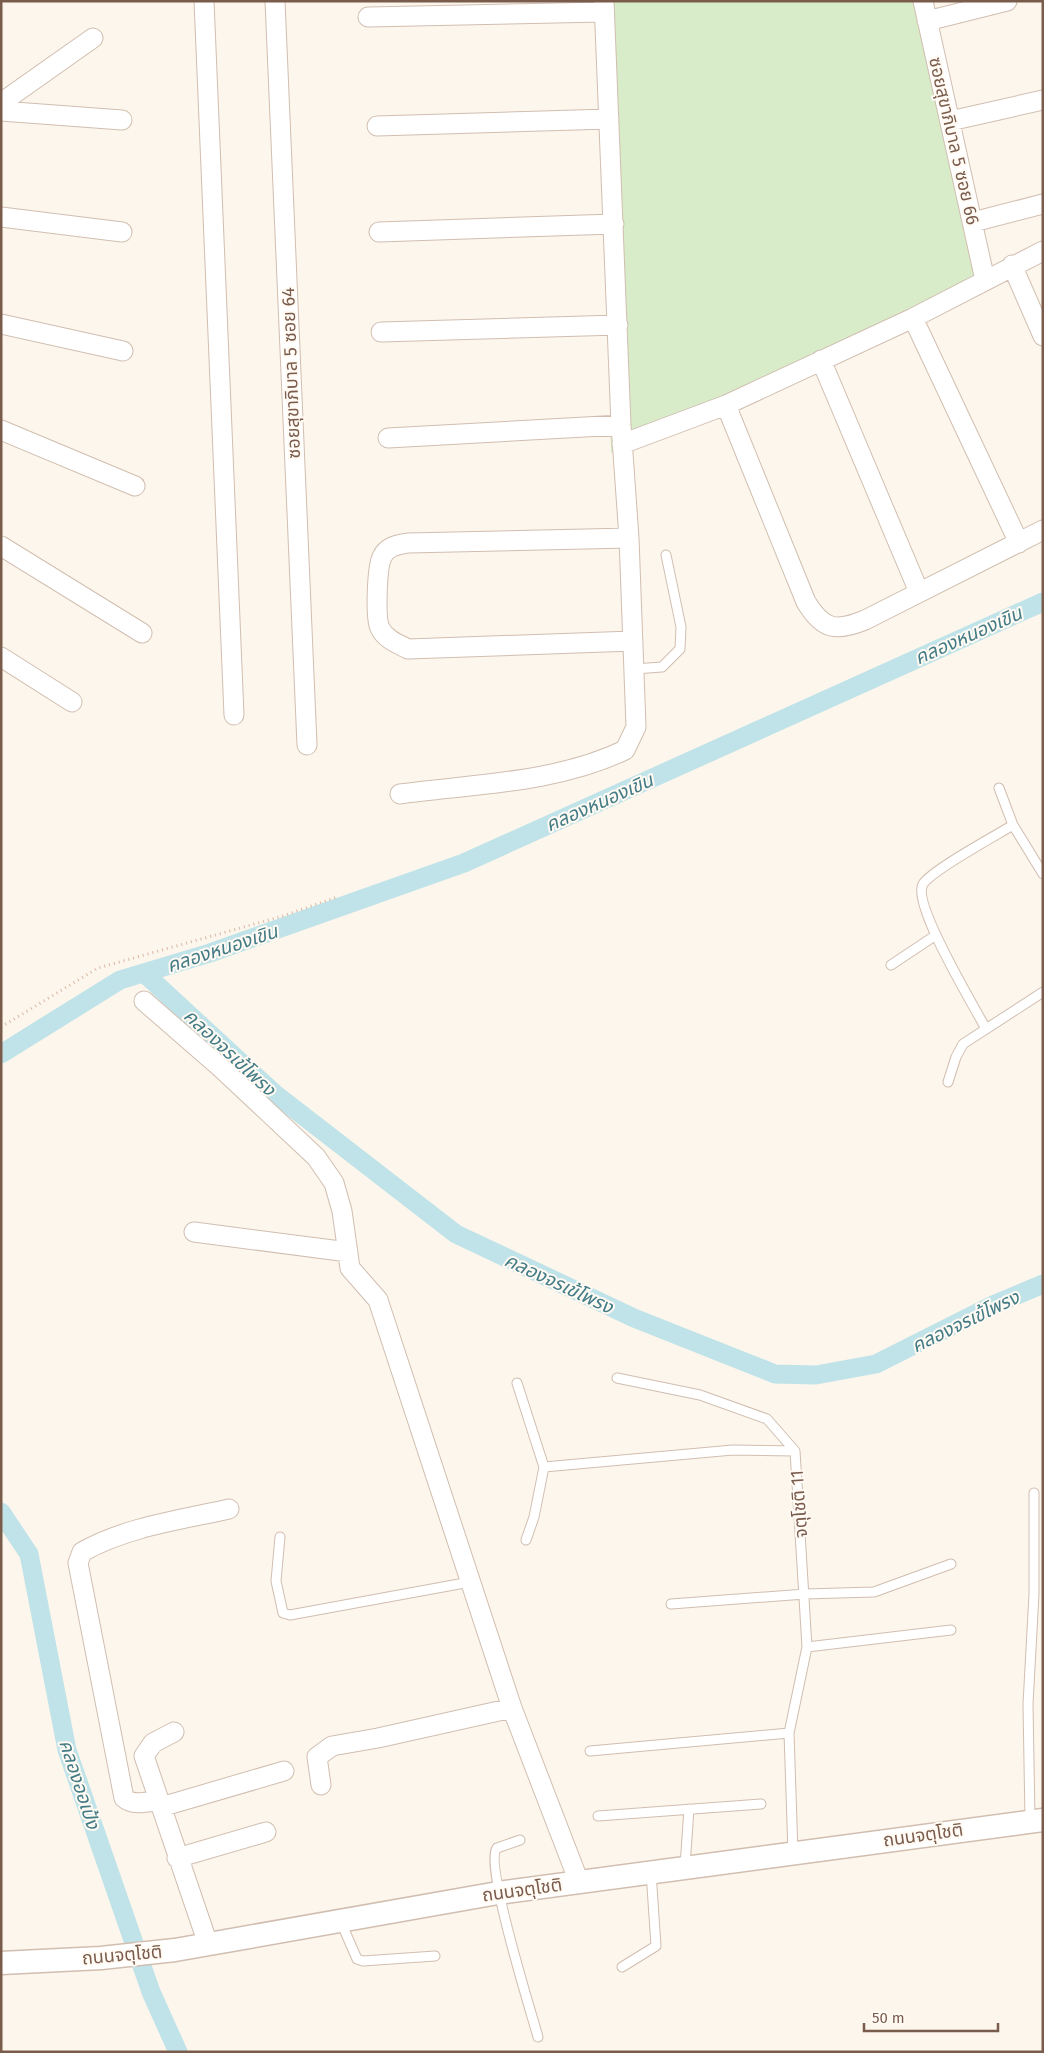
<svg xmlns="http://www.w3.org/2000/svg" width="1044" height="2053" font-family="'Fira Sans','Noto Sans Thai',sans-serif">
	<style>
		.green { fill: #d8ecc9 }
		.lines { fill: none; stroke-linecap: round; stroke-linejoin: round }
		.canal { stroke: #bfe3e8; stroke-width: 19 }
		.service-casing { stroke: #d1beb0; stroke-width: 11 }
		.minor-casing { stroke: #d1beb0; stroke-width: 21 }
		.tertiary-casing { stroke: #d1beb0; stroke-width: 25 }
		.path { stroke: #d9b8a5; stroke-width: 3; stroke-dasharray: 1 4; stroke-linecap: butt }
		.service { stroke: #fff; stroke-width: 9 }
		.minor { stroke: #fff; stroke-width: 19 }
		.tertiary { stroke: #fff; stroke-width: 22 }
		.labels { text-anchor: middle; stroke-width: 4; stroke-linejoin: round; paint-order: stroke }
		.street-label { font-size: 18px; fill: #7a5c4d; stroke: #fffaf3 }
		.water-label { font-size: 19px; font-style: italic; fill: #437c86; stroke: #fffaf3 }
	</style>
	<rect width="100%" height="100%" fill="#fdf6ec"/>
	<path class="green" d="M602,1H921L981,281L611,453Z"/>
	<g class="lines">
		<path class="canal" d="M144,973L275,1094L456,1234L634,1318L775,1374L816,1375L876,1364L993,1305L1043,1284
			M1,1054L120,980L210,953L464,863L1043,602
			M1,1512L29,1554L67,1750L151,1992L178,2052"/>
		<defs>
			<path id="service" d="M634,669L662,667L680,649L681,627L666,555
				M999,788L1013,825L1043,874
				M891,965L936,935
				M986,1029C974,1006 911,903 923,884C932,870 995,836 1013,825
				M948,1082L956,1057L963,1044L1043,992
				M617,1378L700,1395L767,1419L795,1451
				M517,1383L544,1467
				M280,1537L276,1581L283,1613L290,1615L470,1582
				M526,1540L534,1517L544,1467L733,1450L795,1451L807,1647L789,1733L793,1853
				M671,1604L805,1594L874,1592L951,1564
				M807,1647L951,1630
				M590,1751L789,1733
				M598,1816L761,1804
				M1030,1820L1028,1704L1034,1594V1493
				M520,1840L497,1848C484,1862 531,2012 538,2037
				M685,1866L689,1809
				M340,1920L357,1959L363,1961L435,1956
				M622,1967L656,1946L651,1872"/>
			<path id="minor" d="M204,1L234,715
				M275,1L307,745
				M923,1L985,280
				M368,17L604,12
				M927,21L1007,1
				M1,103L93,38
				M1,111L122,120
				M950,121L1043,100
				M377,126L609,119
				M1,217L122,232
				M973,222L1043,204
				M379,232L614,224
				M1012,265L1043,336
				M913,318L1019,543
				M1,324L123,351
				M381,332L618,325
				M821,360L919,592
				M726,405L806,602C823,630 836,632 865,620L1043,530
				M1,430L135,486
				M388,438L621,425
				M622,444L726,405L913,318L1043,251
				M629,538L408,543C397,545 387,546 382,557C377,567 375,618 380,628C385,639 398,644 408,649L633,641
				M1,546L142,633
				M1,657L72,702
				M400,794C475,784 556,783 625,750L636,727L629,538L621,425L604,1
				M144,1001L220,1067L316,1157L334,1183L342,1211L350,1268L378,1300L512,1708L579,1882
				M194,1232L348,1252
				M174,1732L153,1743L144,1756L208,1944
				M321,1785L317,1757L332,1746L378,1738L512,1708
				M159,1800C147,1802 133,1806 124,1798L78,1563L82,1552C126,1527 180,1520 229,1509
				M161,1807L284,1771
				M177,1858L266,1832"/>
			<path id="tertiary" d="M1,1963L101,1958L175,1950L498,1893L1043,1820"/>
		</defs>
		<use href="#service" class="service-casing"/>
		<use href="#minor" class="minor-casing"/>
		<use href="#tertiary" class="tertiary-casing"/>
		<path class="path" d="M1,1027L98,968L283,916L337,897"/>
		<use href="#service" class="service"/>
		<use href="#minor" class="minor"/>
		<use href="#tertiary" class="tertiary"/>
	</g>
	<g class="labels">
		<g class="street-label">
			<text transform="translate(954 141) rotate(77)" y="6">ซอยสุขาภิบาล 5 ซอย 66</text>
			<text transform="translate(291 373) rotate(-92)" y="6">ซอยสุขาภิบาล 5 ซอย 64</text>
			<text transform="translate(799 1504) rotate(-94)" y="6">จตุโชติ 11</text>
			<text transform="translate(923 1835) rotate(-8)" y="6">ถนนจตุโชติ</text>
			<text transform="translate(522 1890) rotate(-8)" y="6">ถนนจตุโชติ</text>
			<text transform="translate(122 1955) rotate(-5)" y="6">ถนนจตุโชติ</text>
		</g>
		<g class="water-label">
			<text transform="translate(968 635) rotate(-24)" y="7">คลองหนองเขิน</text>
			<text transform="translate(599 802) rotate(-24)" y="7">คลองหนองเขิน</text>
			<text transform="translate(222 948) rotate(-18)" y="7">คลองหนองเขิน</text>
			<text transform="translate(230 1052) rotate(43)" y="7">คลองจรเข้โพรง</text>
			<text transform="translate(559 1283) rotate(25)" y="7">คลองจรเข้โพรง</text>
			<text transform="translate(965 1321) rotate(-26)" y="7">คลองจรเข้โพรง</text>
			<text transform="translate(80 1784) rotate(72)" y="7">คลองออเป้ง</text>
		</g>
	</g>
	<rect width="1044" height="2053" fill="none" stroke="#7a5c4d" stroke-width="5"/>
	<path d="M864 2023v8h134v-8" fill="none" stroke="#7a5c4d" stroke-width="2.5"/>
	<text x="872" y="2023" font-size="15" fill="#7a5c4d" stroke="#fffaf3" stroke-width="4" paint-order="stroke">50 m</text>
</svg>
